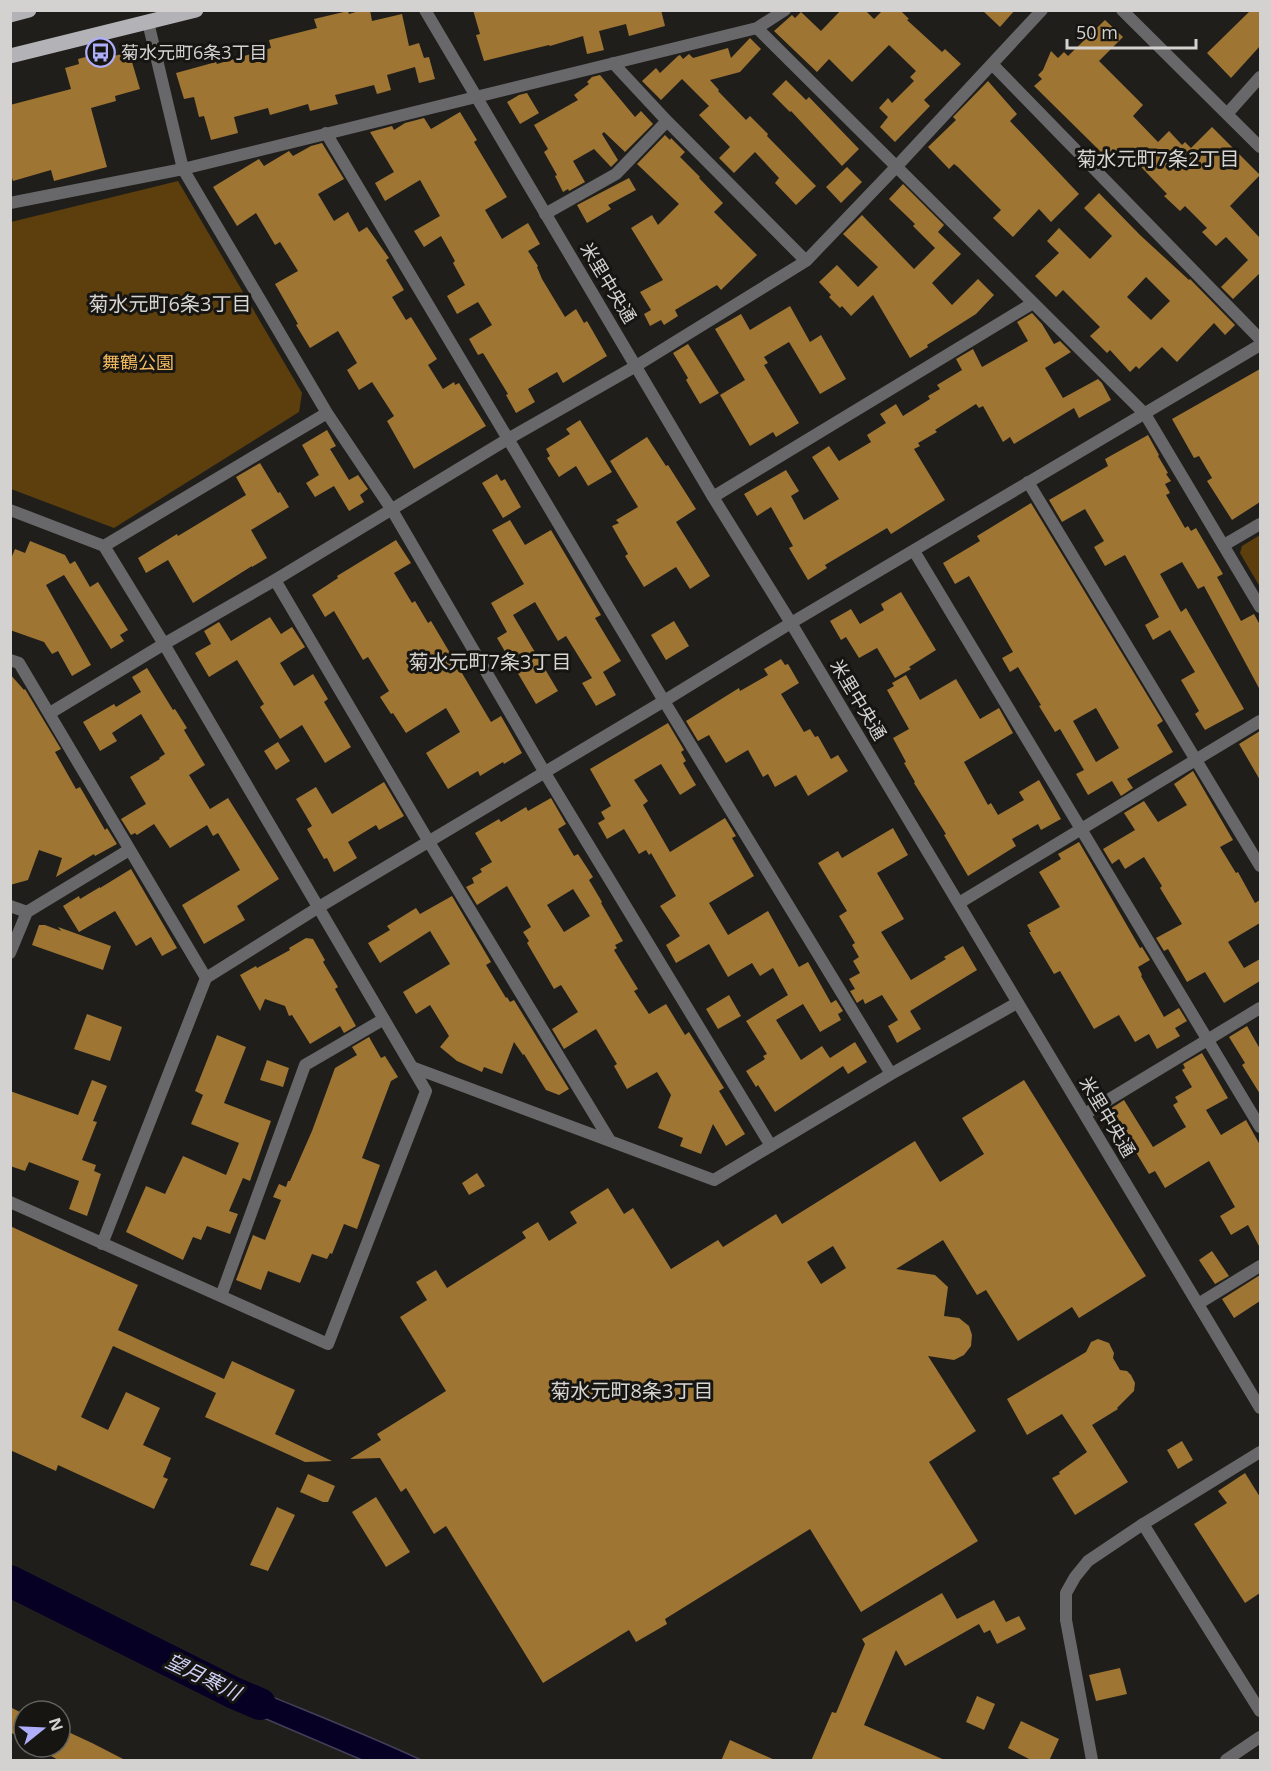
<svg xmlns="http://www.w3.org/2000/svg" width="1271" height="1771" font-family="'Open Sans','Noto Sans JP',sans-serif">
	<style>
		.green { fill: #5c3f0d }
		.water { fill: #070025; stroke: #443f58; stroke-width: 1.5 }
		.lines { fill: none; stroke-linecap: round; stroke-linejoin: round }
		.river { stroke: #070025; stroke-width: 32 }
		.building { fill: #9e7533; fill-rule: evenodd }
		.minor { stroke: #68686a; stroke-width: 12 }
		.tertiary { stroke: #68686a; stroke-width: 12 }
		.primary { stroke: #b3b3b7; stroke-width: 15 }
		.labels { text-anchor: middle; stroke-width: 6; stroke-linejoin: round; paint-order: stroke }
		.poi-label { font-size: 18px; fill: #d3d2d0; stroke: #161512; text-anchor: start }
		.street-label { font-size: 18px; fill: #d3d2d0; stroke: #161512 }
		.park-label { font-size: 18px; fill: #f5bb60; stroke: #161512 }
		.neighbourhood-label { font-size: 20px; fill: #d8d6d2; stroke: #161512 }
		.water-label { font-size: 20px; font-style: italic; fill: #cfd0f4; stroke: #161512 }
	</style>
	<rect width="100%" height="100%" fill="#201e1b"/>
	<path class="green" d="M178,181L302,393L299,412L114,528L11,489V222Z
		M1260,535V587L1240,553L1242,546Z"/>
	<path class="water" d="M225,1677C290,1705 357,1730 421,1760H362L217,1698Z"/>
	<g class="lines">
		<path class="river" d="M10,1581L234,1693L260,1704"/>
	</g>
	<path class="building" d="M362,10H370L372,21L402,14L409,46L419,43L424,58L429,57L435,79L419,83L415,67L387,75L391,90L377,94L374,85L335,95L338,104L310,111L308,104L270,115L268,108L234,117L238,133L211,140L204,116L199,117L194,97L184,99L176,73L216,62L217,64L271,48L269,40L317,28L314,19L348,11L349,14Z
		M473,10H661L665,26L629,36L626,24L599,31L604,50L587,54L583,36L550,46L549,45L484,61L476,35L480,34Z
		M841,10H865L874,19L883,10H900L909,19L907,20L942,52L945,49L961,64L924,100L930,106L895,142L880,127L888,117L879,108L888,98L892,103L914,81L910,77L916,71L889,45L852,82L829,59L817,72L774,31L792,15L795,18L801,12L821,31Z
		M982,10H1015L1000,27Z
		M1251,10H1260V46L1231,78L1207,53Z
		M1105,20L1123,37L1099,61L1143,105L1133,116L1158,142L1169,131L1182,145L1185,142L1191,148L1212,127L1260,175L1230,206L1260,238V273L1233,299L1221,287L1248,260L1226,237L1216,246L1202,232L1207,228L1185,206L1180,211L1164,196L1167,194L1123,148L1109,162L1099,153L1100,151L1034,86L1042,79L1038,75L1043,70L1051,51L1058,58L1064,52L1068,56Z
		M750,38L761,49L740,72L710,80L719,90L718,91L746,120L750,116L768,134L767,136L816,186L796,205L775,183L779,178L755,152L734,173L719,158L730,147L699,115L709,106L682,79L661,100L642,81L656,68L660,73L678,56L680,55L683,59L689,54L693,58L728,48L731,58Z
		M129,52L140,89L115,96L116,101L91,108L107,167L54,181L51,170L13,181L10,172V105L71,89L65,68L79,64L78,59L97,54L99,60Z
		M600,75L635,117L641,111L653,124L625,152L604,132L602,134L618,160L611,167L594,149L573,161L585,182L569,191L568,189L563,192L555,176L557,175L544,152L548,149L534,125L578,100L574,95L589,84L587,82L592,77Z
		M786,80L806,100L809,97L859,149L842,166L791,111L790,112L772,94Z
		M988,81L1017,114L1010,121L1079,194L1051,222L1039,209L1013,237L993,218L1001,210L958,167L954,164L949,169L928,147L956,120L953,117Z
		M527,93L539,113L520,124L507,102L519,95Z
		M460,112L477,140L474,142L507,197L485,210L502,239L528,223L540,244L528,251L538,266L537,267L542,279L565,317L576,309L584,323L587,321L607,356L563,383L557,372L528,389L535,402L516,413L506,395L508,394L483,353L478,355L469,339L492,325L478,302L457,314L447,296L465,285L453,263L455,261L441,236L424,247L414,231L440,216L420,180L385,201L375,183L394,172L370,132L392,126L394,130L405,123L424,118L431,129Z
		M665,135L670,140L671,138L685,152L680,157L700,177L699,178L723,203L714,212L757,255L721,290L717,285L675,310L678,316L664,325L661,320L650,326L644,314L651,310L640,292L663,280L631,228L652,215L658,225L679,204L637,164Z
		M322,143L344,179L318,194L334,221L348,212L359,232L367,227L389,258L386,260L404,290L392,297L406,320L411,317L437,359L428,365L443,389L454,382L455,385L459,383L486,426L414,469L387,421L394,416L372,382L359,390L347,370L357,363L338,331L310,348L296,325L298,324L275,284L298,271L280,242L275,245L256,213L237,226L213,187L259,159L264,166L289,151L293,156L311,146Z
		M847,167L862,182L841,203L826,187Z
		M629,178L636,190L608,205L611,209L587,223L577,205Z
		M903,184L944,225L938,232L961,254L932,283L952,305L978,279L994,295L976,314L927,345L928,347L910,358L873,295L851,316L842,306L840,308L829,297L831,295L819,282L837,265L858,287L878,267L843,234L862,215L914,269L935,248L913,226L915,224L889,199Z
		M1099,193L1140,235L1189,280L1190,279L1235,325L1225,335L1214,323L1177,362L1162,347L1139,369L1136,366L1130,372L1110,350L1107,353L1090,336L1100,327L1063,290L1056,297L1035,276L1059,253L1047,241L1059,228L1090,259L1112,236L1084,208ZM1146,277L1170,301L1151,320L1127,297Z
		M790,306L810,342L821,335L846,379L820,394L789,342L764,357L768,363L764,365L799,423L776,437L773,432L750,446L720,395L745,380L715,329L741,314L750,330Z
		M1032,313L1042,324L1054,344L1060,341L1071,352L1045,368L1063,398L1098,379L1102,383L1111,400L1079,418L1074,408L1014,444L1010,437L1003,442L983,406L979,408L976,404L935,430L937,432L918,443L920,446L914,449L945,500L891,534L887,528L825,565L827,568L808,580L789,548L793,546L771,507L757,516L744,494L786,470L799,491L791,496L804,520L839,499L812,457L829,446L839,461L871,442L867,435L886,423L880,414L896,404L903,416L930,399L928,396L940,389L937,385L962,370L956,359L973,349L982,367L1028,341L1017,322Z
		M688,344L719,393L700,404L686,380L688,378L673,353Z
		M1260,369V502L1232,520L1207,481L1212,478L1199,456L1194,458L1172,419Z
		M580,420L612,472L588,486L576,466L559,477L547,458L550,456L546,449L570,434L566,429Z
		M327,430L336,446L330,449L349,480L358,475L368,489L360,495L364,502L349,511L334,486L315,497L306,483L319,475L302,445Z
		M1148,435L1159,455L1158,456L1168,473L1166,474L1171,481L1165,484L1170,493L1166,495L1185,528L1188,526L1191,531L1196,528L1223,574L1217,577L1241,621L1254,614L1260,625V690L1204,586L1198,589L1182,562L1160,574L1181,612L1186,608L1244,709L1205,730L1195,714L1199,711L1181,680L1195,672L1170,630L1153,640L1145,625L1159,617L1125,555L1105,566L1094,547L1104,541L1085,509L1062,522L1049,500L1108,466L1105,459Z
		M647,437L666,466L668,465L696,509L676,522L710,576L690,589L676,567L644,587L625,556L628,554L612,526L619,523L616,520L638,507L610,461Z
		M260,463L278,493L280,492L289,507L251,530L267,558L252,567V566L193,603L168,560L146,573L138,558L177,534L178,536L246,495L236,477Z
		M497,474L501,481L505,479L521,507L503,518L482,483Z
		M1031,503L1163,721L1157,725L1173,752L1127,779L1133,788L1121,796L1112,781L1088,795L1076,774L1084,770L1060,729L1055,732L1039,706L1041,705L1018,667L1010,672L1002,658L1013,652L969,576L955,584L943,563L980,541L977,536ZM1096,708L1119,748L1096,762L1073,721Z
		M510,520L525,545L551,530L601,615L595,618L621,661L603,672L616,695L596,706L582,683L592,678L566,636L558,641L535,602L513,615L558,691L536,704L497,638L507,632L491,603L524,584L492,530Z
		M396,540L411,563L394,573L412,603L415,601L428,623L431,621L491,722L501,716L522,753L504,764L503,762L480,776L478,771L448,789L426,753L460,732L446,708L406,733L393,713L391,714L380,697L389,691L368,657L363,660L334,611L325,617L312,595L338,578L337,576Z
		M30,541L65,555L70,564L75,561L90,587L98,582L128,630L120,635L124,641L111,649L64,575L46,585L91,665L72,676L58,651L52,654L44,642L10,630V561L15,549L25,553Z
		M901,592L936,650L909,667L911,669L895,678L877,648L859,658L846,637L841,640L830,621L851,609L860,624L884,610L881,604Z
		M270,617L281,634L292,627L305,647L280,663L294,686L313,674L328,699L324,702L351,747L325,763L302,725L280,739L260,707L264,704L237,660L209,677L195,653L211,644L204,631L219,622L231,641Z
		M674,621L689,646L666,660L651,635Z
		M781,659L785,665L788,664L799,683L781,694L804,732L810,729L815,737L818,736L831,759L838,755L848,771L808,796L796,775L775,787L768,774L763,777L748,750L726,763L709,735L698,741L686,721L739,688L740,691L768,675L764,669Z
		M147,668L173,710L175,709L187,728L184,730L205,765L189,775L210,809L228,798L279,879L237,906L245,920L204,944L182,905L240,870L218,833L213,836L207,825L170,848L154,824L137,835L135,833L131,835L121,819L146,804L130,777L160,759L159,758L165,754L141,714L112,733L117,741L100,751L83,722L114,704L116,707L141,692L132,677Z
		M10,674L24,690L25,689L61,749L55,752L76,789L80,787L105,830L107,828L117,844L95,856L94,854L56,877L62,858L39,850L28,880L10,885Z
		M906,675L920,700L956,679L980,719L999,708L1013,733L964,762L988,805L991,803L998,815L1024,800L1019,792L1039,780L1061,819L1041,830L1038,824L1012,839L1016,846L968,876L944,835L946,834L914,783L915,782L904,763L906,762L893,738L909,729L887,690L894,686L892,683Z
		M668,723L684,750L681,752L686,761L683,763L696,785L680,795L661,764L634,780L648,801L643,805L670,852L725,818L736,836L732,838L754,876L709,903L728,935L768,911L799,967L808,962L831,1003L836,1000L843,1011L838,1014L841,1020L820,1032L803,1004L776,1020L801,1060L822,1046L830,1058L855,1042L867,1062L848,1074L843,1066L775,1112L758,1085L756,1087L746,1071L765,1059L763,1056L767,1054L746,1021L788,995L773,968L760,976L752,963L728,977L709,944L676,963L666,945L680,936L660,906L676,896L651,853L649,855L646,850L639,854L624,829L607,839L598,823L605,819L601,812L611,806L590,769Z
		M1260,731V780L1239,744Z
		M278,742L290,761L276,770L264,751Z
		M1193,771L1233,840L1220,847L1236,873L1238,872L1255,903L1260,900V923L1228,942L1244,968L1260,959V981L1224,1003L1205,972L1187,982L1168,949L1164,951L1156,938L1182,924L1160,888L1162,886L1144,857L1125,869L1119,859L1112,864L1103,849L1135,830L1124,813L1144,801L1158,822L1187,805L1174,784Z
		M384,782L404,816L379,830L376,825L348,842L357,858L334,872L327,858L324,859L307,829L312,826L296,799L316,787L332,814Z
		M551,798L566,824L558,829L574,856L578,854L593,877L589,880L602,902L601,903L623,941L615,945L617,948L614,950L638,989L634,991L649,1014L666,1004L685,1035L689,1032L724,1088L719,1091L745,1134L726,1146L713,1124L701,1154L680,1146L683,1138L658,1128L671,1095L657,1072L627,1089L614,1066L617,1064L596,1029L564,1049L552,1029L578,1012L561,985L554,989L527,943L529,941L523,932L531,927L507,886L477,905L466,887L474,883L472,878L482,872L480,869L492,862L475,833L499,819L501,822L526,807L528,811ZM573,889L590,916L564,932L547,905Z
		M893,828L908,855L877,873L904,919L881,932L911,980L946,959L944,957L963,946L977,970L910,1011L921,1029L897,1043L888,1026L898,1020L882,995L865,1004L863,999L857,1003L850,991L855,989L849,979L860,973L853,961L859,957L852,945L855,943L839,916L847,911L818,863L838,851L842,858Z
		M1079,842L1140,948L1142,947L1150,960L1138,967L1142,975L1141,976L1164,1017L1179,1008L1187,1021L1175,1028L1180,1036L1157,1049L1149,1034L1135,1042L1119,1015L1094,1029L1060,971L1054,974L1029,932H1031L1027,925L1060,907L1039,872L1061,859L1058,854Z
		M131,869L177,948L162,956L151,937L136,946L115,911L79,932L63,906L79,896L80,899L100,887V888Z
		M452,896L491,962L486,965L506,998L507,997L510,1002L514,1000L569,1089L559,1095L546,1090L524,1054L523,1055L514,1042L502,1074L484,1067L482,1072L457,1061L440,1047L449,1036L430,1005L416,1014L403,992L450,964L430,931L380,963L368,943L390,930L387,926L416,908L420,914Z
		M39,925H45L61,931L58,927L111,946L103,970L32,945Z
		M306,938L313,939L325,960L323,962L338,987L335,989L356,1026L344,1033L340,1026L310,1044L292,1015L289,1016L285,1006L265,999L260,1011L240,975L256,966L257,968L290,950L289,948Z
		M729,995L741,1016L718,1029L706,1009Z
		M87,1014L122,1027L110,1061L74,1049Z
		M1247,1026L1260,1049V1094L1242,1065L1245,1063L1229,1037Z
		M217,1035L246,1047L224,1103L271,1121L250,1181L243,1178L229,1211L238,1214L230,1234L207,1226L201,1240L193,1237L183,1260L126,1232L146,1186L165,1194L183,1156L226,1175L239,1143L191,1124L203,1095L195,1091Z
		M369,1037L381,1058L385,1056L398,1077L391,1081L362,1158L380,1165L357,1229L344,1224L332,1254L330,1253L327,1259L312,1254L300,1283L268,1271L261,1290L236,1280L253,1235L265,1240L281,1200L273,1197L279,1184L286,1187L288,1181H290L312,1131L335,1068L357,1055L352,1047Z
		M1202,1053L1228,1098L1206,1110L1221,1135L1246,1120L1260,1145V1248L1248,1225L1231,1235L1220,1216L1235,1207L1209,1161L1165,1188L1155,1171L1149,1174L1110,1109L1124,1100L1153,1147L1186,1127L1173,1105L1178,1102L1175,1097L1192,1087L1182,1070L1185,1068L1183,1064Z
		M267,1060L289,1068L283,1087L260,1080Z
		M92,1080L107,1086L93,1121L97,1122L82,1160L96,1165L94,1171L101,1174L87,1216L69,1209L79,1181L29,1162L25,1171L10,1166V1091L78,1115Z
		M1024,1080L1146,1276L1079,1318L1072,1307L1018,1341L986,1290L977,1295L943,1240L896,1269L935,1275L948,1287L944,1316L959,1318L969,1326L972,1335L971,1346L964,1355L954,1360L928,1356L976,1431L929,1462L978,1541L861,1612L810,1529L665,1619L667,1624L636,1642L629,1630L543,1683L446,1526L434,1534L406,1488L401,1492L380,1458L350,1459L381,1440L377,1434L446,1391L400,1317L427,1300L416,1282L436,1270L447,1288L526,1238L522,1232L538,1222L549,1241L577,1223L570,1212L608,1188L624,1214L633,1208L671,1269L718,1240L723,1247L776,1214L782,1224L915,1141L940,1182L984,1154L962,1118ZM833,1246L846,1268L821,1284L807,1262Z
		M477,1173L485,1186L469,1195L462,1183Z
		M10,1226L138,1285L118,1330L224,1379L232,1361L295,1390L275,1434L332,1461L305,1462L205,1417L216,1393L113,1346L81,1417L108,1430L126,1392L160,1408L143,1445L171,1458L163,1477L168,1479L154,1509L58,1465L56,1471L10,1450Z
		M1212,1251L1229,1276L1215,1284L1199,1260Z
		M1260,1275V1301L1234,1318L1222,1299Z
		M1098,1339L1109,1343L1114,1353L1113,1358L1120,1370L1127,1371L1131,1375L1135,1383L1134,1391L1117,1408L1118,1409L1092,1425L1128,1482L1075,1515L1052,1478L1060,1474L1059,1472L1087,1452L1062,1414L1027,1435L1007,1399L1086,1352L1091,1342Z
		M1182,1441L1193,1460L1178,1469L1167,1450Z
		M1245,1473L1260,1497V1593L1245,1603L1194,1524L1227,1503L1218,1491Z
		M308,1474L335,1486L328,1502H323L300,1492Z
		M376,1497L410,1552L386,1567L352,1512Z
		M277,1507L295,1515L268,1571L250,1565Z
		M942,1593L957,1619L994,1600L1006,1622L1019,1616L1026,1629L997,1644L990,1630L984,1633L979,1624L905,1666L896,1650L864,1725L947,1761H811L832,1712L836,1713L865,1644L862,1639Z
		M1120,1668L1127,1694L1096,1701L1089,1675Z
		M977,1696L995,1704L984,1730L966,1722Z
		M10,1707L24,1714V1740L10,1732Z
		M1021,1721L1059,1739L1049,1761H1033L1008,1748Z
		M64,1730L92,1743L127,1761H60L51,1756L56,1747H60V1738Z
		M730,1740L777,1761H721Z"/>
	<g class="lines">
		<path class="minor" d="M1122,10L1260,147
			M148,22L183,169L327,413L392,510L545,773L771,1146
			M757,28L1145,414L1260,607
			M613,63L667,121L806,261
			M992,64L1260,339
			M1227,114L1260,77
			M326,133L664,701L891,1074
			M10,203L183,169L757,28L785,10
			M545,214L616,174L667,121
			M1028,482L1260,866
			M713,497L1033,303
			M10,510L104,546L164,644L426,1091L328,1344L10,1202
			M1224,545L1260,524
			M104,546L327,413
			M914,551L1260,1127
			M275,580L429,842L609,1139
			M10,660L19,663L206,978
			M50,713L164,644L275,580L508,439L636,366L806,261L897,166L1042,10
			M959,903L1260,721
			M10,906L27,912L129,850
			M10,953L27,912
			M412,1067L714,1180L891,1074L1017,1003
			M1085,1114L1260,1008
			M102,1244L206,978L319,907L664,701L791,623L1260,345
			M221,1296L305,1065L384,1019
			M1198,1304L1260,1266
			M1143,1524L1260,1711
			M1226,1760L1260,1737"/>
		<path class="tertiary" d="M425,10L713,497L791,623L1260,1408
			M1092,1760L1066,1620V1593L1075,1577L1088,1561L1143,1524L1260,1452"/>
		<path class="primary" d="M10,15L29,10
			M10,56L196,10"/>
	</g>
	<defs>
		<symbol id="bus-ring" viewBox="-11 -11 22 22"><circle r="9.5" fill="#161512" stroke="#afaefa" stroke-width="1.5"/><path d="M-5-6H5V4H4V6H2V4H-2V6H-4V4H-5ZM-3.5-4V0h7V-4ZM-3.5 1.2v1.5H-2V1.2ZM2 1.2v1.5H3.5V1.2Z" fill="#afaefa"/></symbol>
	</defs>
	<g fill-rule="evenodd">
		<use href="#bus-ring" x="84" y="36" width="33" height="33"/>
	</g>
	<g class="labels">
		<g class="poi-label">
			<text x="121" y="59">菊水元町6条3丁目</text>
		</g>
		<g class="street-label">
			<text transform="translate(608 283) rotate(59)" y="6">米里中央通</text>
			<text transform="translate(858 700) rotate(59)" y="6">米里中央通</text>
			<text transform="translate(1107 1117) rotate(59)" y="6">米里中央通</text>
		</g>
		<g class="park-label">
			<text x="138" y="369">舞鶴公園</text>
		</g>
		<g class="neighbourhood-label">
			<text x="1158" y="166">菊水元町7条2丁目</text>
			<text x="170" y="311">菊水元町6条3丁目</text>
			<text x="490" y="669">菊水元町7条3丁目</text>
			<text x="632" y="1398">菊水元町8条3丁目</text>
		</g>
		<g class="water-label">
			<text transform="translate(203 1677) rotate(26)" y="7">望月寒川</text>
		</g>
	</g>
	<rect width="1271" height="1771" fill="none" stroke="#d3d2d0" stroke-width="24"/>
	<g transform="translate(42 1729) rotate(72)"><circle r="28" fill="#161512" stroke="#62615e" stroke-width="1.5"/>
	<path d="M0-4.5L10 22L0 15L-10 22Z" fill="#afaefa"/>
	<text y="-9" font-size="16" font-weight="bold" text-anchor="middle" fill="#d3d2d0">N</text>
	</g>
	<path d="M1067 39v9h129v-9" fill="none" stroke="#d3d2d0" stroke-width="3"/>
	<text x="1076" y="39" font-size="18" fill="#d3d2d0" stroke="#161512" stroke-width="4.5" paint-order="stroke">50 m</text>
</svg>
